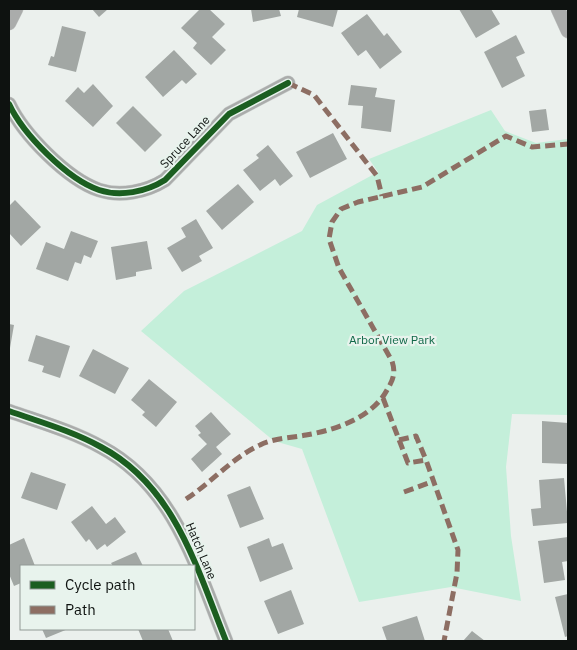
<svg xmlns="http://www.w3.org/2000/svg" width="577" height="650" font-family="'IBM Plex Sans',sans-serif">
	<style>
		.green { fill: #c4efda }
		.building { fill: #a2a7a4 }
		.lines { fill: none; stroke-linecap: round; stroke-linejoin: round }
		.street-casing { stroke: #c8ccca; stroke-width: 15 }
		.street { stroke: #aaacab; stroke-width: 14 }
		.quiet { stroke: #8d6e63; stroke-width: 5; stroke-dasharray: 10 5; stroke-linecap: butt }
		.cycleway-casing { stroke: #e8f3ed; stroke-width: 9 }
		.cycleway { stroke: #1b5e20; stroke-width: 6 }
		.labels { text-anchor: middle; stroke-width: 4.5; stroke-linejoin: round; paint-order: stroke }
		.street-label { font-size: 12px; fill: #0e1210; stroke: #e8f3ed }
		.park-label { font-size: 12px; fill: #106848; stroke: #e8f3ed }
	</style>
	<rect width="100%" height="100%" fill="#ebf0ed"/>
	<path class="green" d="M491,110L505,131L536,143L568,139V415L512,414L506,467L511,536L521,601L451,587L359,602L302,449L274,441L141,331L184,291L302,231L317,205L378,172L369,159Z"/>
	<path class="building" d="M92,9H108L99,17Z
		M200,9H209L225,24L212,37L226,50L211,65L193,48L197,43L181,28Z
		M251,9H279L281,16L253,22Z
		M299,9H338L333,27L297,17Z
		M459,9H491L500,24L476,38Z
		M367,14L384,36L387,33L402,52L380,69L366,50L358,56L341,33Z
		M62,26L86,32L76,72L48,65L51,56L54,57Z
		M516,35L525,53L516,57L525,76L502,88L484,52Z
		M174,50L197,74L186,84L182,80L163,97L145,77Z
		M93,84L113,106L93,127L65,101L78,87L84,93Z
		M351,85L377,88L375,97L395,100L391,132L361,128L363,106L348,105Z
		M133,106L162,135L145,152L116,123Z
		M546,109L549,130L532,132L529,111Z
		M333,133L347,159L310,178L296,152Z
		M268,145L293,176L280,186L275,179L260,191L243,170L259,158L256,155Z
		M238,184L254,202L222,230L206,211Z
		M15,200L41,227L21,246L9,233V206Z
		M196,219L213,248L199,256L202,261L182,272L167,248L186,237L181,228Z
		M71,231L98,241L91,258L84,255L81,264L75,262L68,281L36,269L46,242L64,249Z
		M147,241L152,269L136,272V276L116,280L111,247Z
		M9,324L14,325L10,348H9Z
		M36,335L70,346L60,378L42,372L44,366L28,361Z
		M93,349L129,368L115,394L79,376Z
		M149,379L177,402L156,427L142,415L145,412L131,400Z
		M211,412L231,434L216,447L222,454L202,472L191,459L207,444L198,435L201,433L195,426Z
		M542,421L568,423V464L542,463Z
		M31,472L66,484L57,510L21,498Z
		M564,478L568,523L533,526L531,509L541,508L539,480Z
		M250,486L264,519L240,528L227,495Z
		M92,506L106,524L115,517L126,532L107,547L105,544L97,550L89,539L86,542L71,522Z
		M568,537V561L562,562L565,580L544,583L538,541Z
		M24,538L35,566H21V583L14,586L9,574V545Z
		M269,538L272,547L283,543L293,569L260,582L247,547Z
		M136,552L143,566H113L111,563Z
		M291,590L304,624L278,634L264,601Z
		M568,594V636L565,637L555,597Z
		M417,616L425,641H387L382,627Z
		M42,629H68L46,638Z
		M138,629H168L173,641H143Z
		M472,631L485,641H463Z"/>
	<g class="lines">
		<defs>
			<path id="street" d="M558,9L568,31
				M9,23L16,9
				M9,104C23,134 67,179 99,190C120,197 146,192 165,180L229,114L288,83
				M9,411C40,422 72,431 101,447C175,486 197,569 226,641"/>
		</defs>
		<use href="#street" class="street-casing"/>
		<use href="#street" class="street"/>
		<path class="quiet" d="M288,83L314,95L377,176L382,196
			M383,398L408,463L426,460L458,550L457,573L444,641
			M399,440L416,436L426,460
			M404,492L434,481
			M186,499C211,483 233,457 260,445C274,438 291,438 306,435C335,430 372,418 387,390C393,380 396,373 392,361L339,268L329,239L332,222L341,209L358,202L422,187L506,136L532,147L568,144"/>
		<defs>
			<path id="cycleway" d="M9,104C23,134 67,179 99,190C120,197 146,192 165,180L229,114L288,83
				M9,411C40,422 72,431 101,447C175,486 197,569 226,641"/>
		</defs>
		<use href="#cycleway" class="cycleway-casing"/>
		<use href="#cycleway" class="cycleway"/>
	</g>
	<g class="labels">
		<g class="street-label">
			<text transform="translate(185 142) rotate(-47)" y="4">Spruce Lane</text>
			<text transform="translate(201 551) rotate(67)" y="4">Hatch Lane</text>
		</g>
		<g class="park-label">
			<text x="392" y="344">Arbor View Park</text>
		</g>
	</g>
	<rect width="577" height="650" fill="none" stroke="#0e1210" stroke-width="20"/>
	<rect x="20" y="565" width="175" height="65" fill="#e8f3ed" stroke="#919995"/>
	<rect x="30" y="581" width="25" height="8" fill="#1b5e20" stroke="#919995"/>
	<text x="65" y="590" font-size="15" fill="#0e1210">Cycle path</text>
	<rect x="30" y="606" width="25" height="8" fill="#8d6e63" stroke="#919995"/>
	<text x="65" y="615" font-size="15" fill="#0e1210">Path</text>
</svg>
